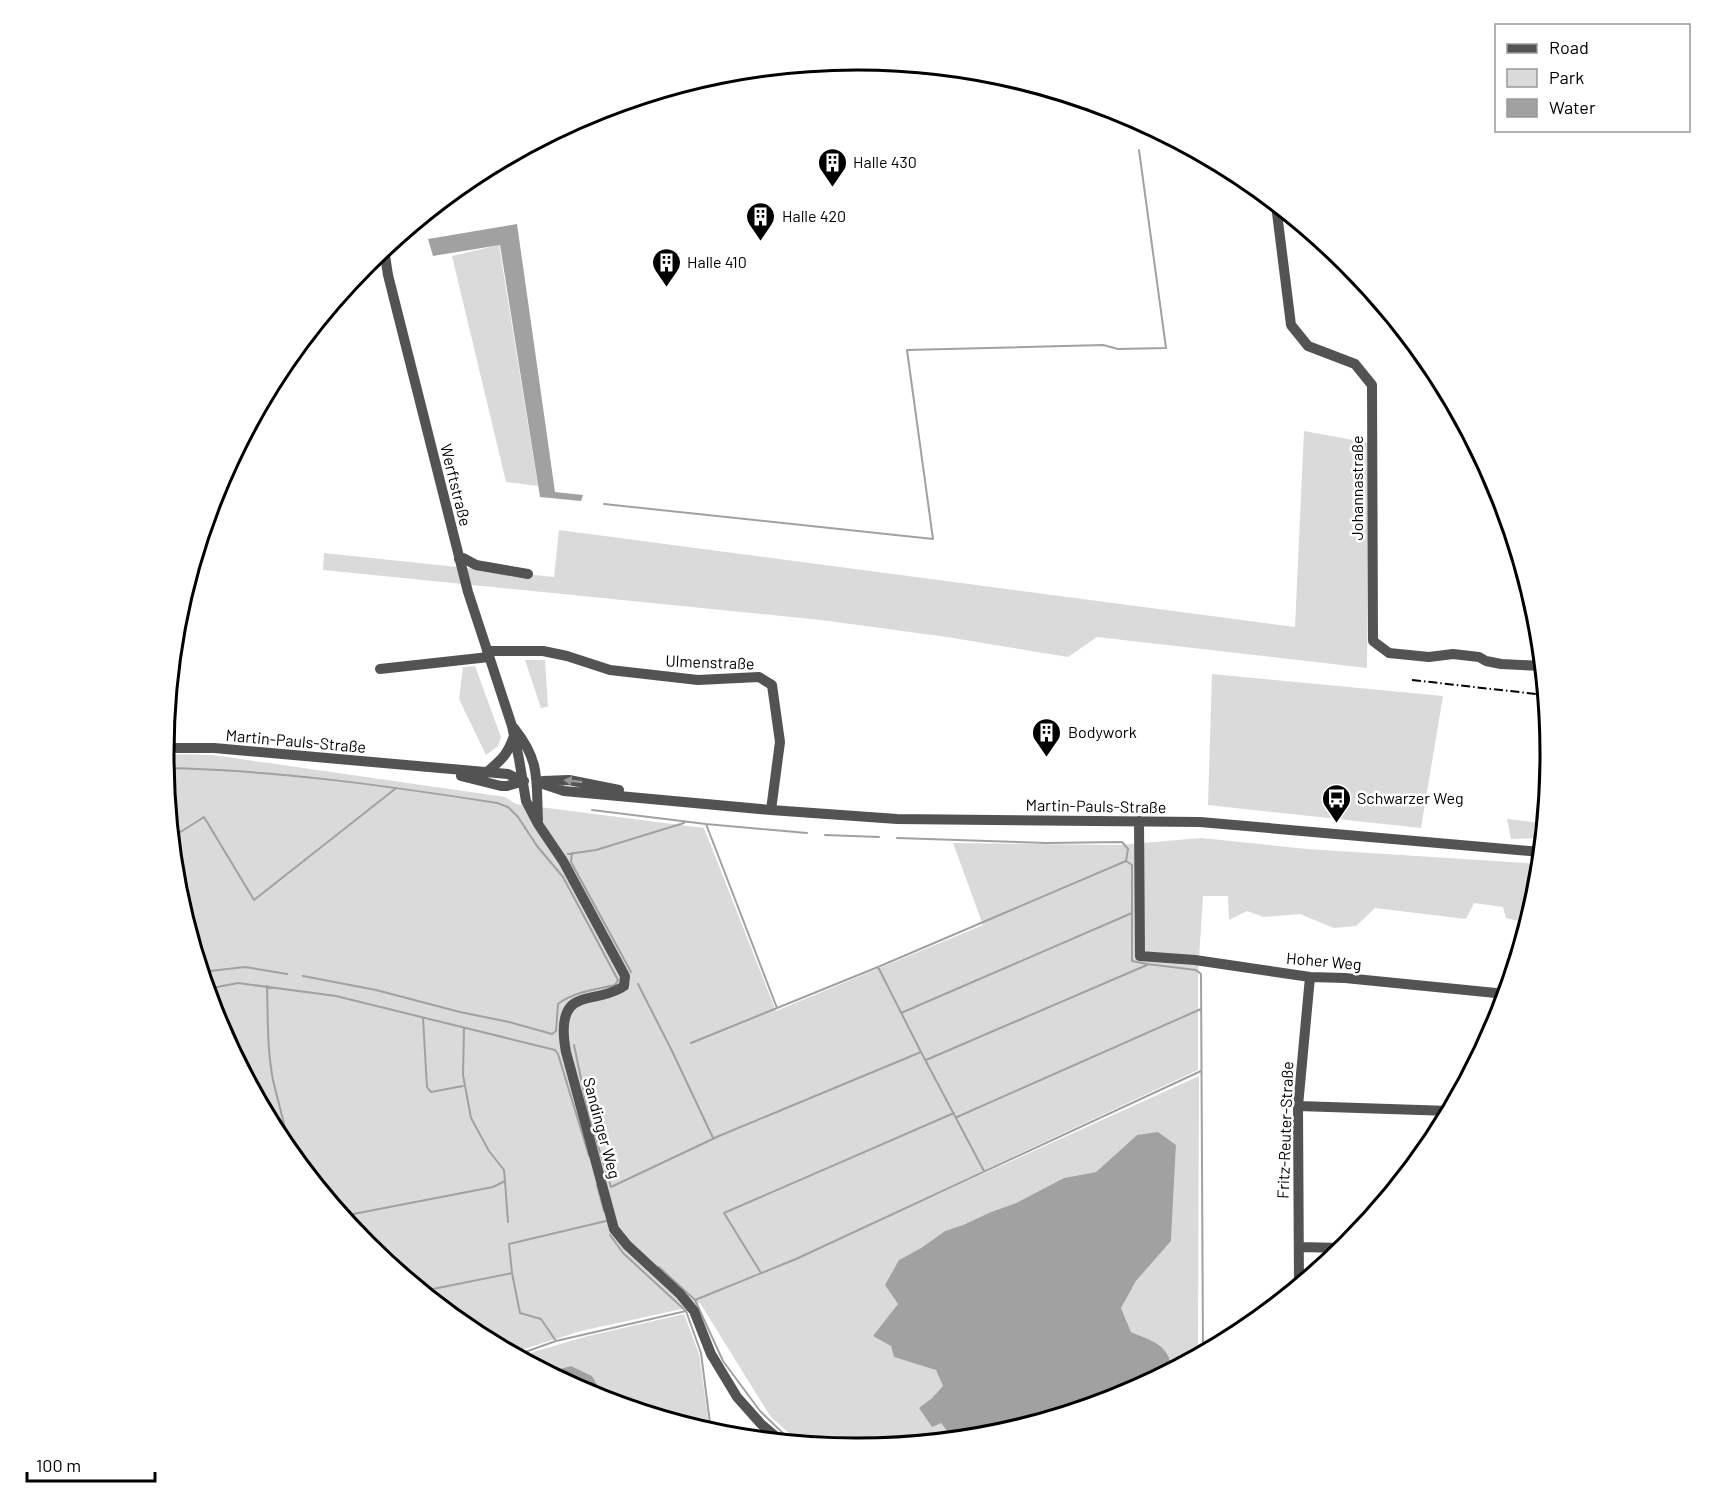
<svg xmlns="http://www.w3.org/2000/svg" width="1714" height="1508" font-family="Barlow,sans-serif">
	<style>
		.green { fill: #dadada }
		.water { fill: #a1a1a1 }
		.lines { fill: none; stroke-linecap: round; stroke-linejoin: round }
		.stream { stroke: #a1a1a1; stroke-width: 2 }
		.minor { stroke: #535353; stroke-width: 10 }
		.rail { stroke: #000; stroke-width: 2; stroke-dasharray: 9 3 1.5 3; stroke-linecap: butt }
		.oneway { fill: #989898 }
		.labels { text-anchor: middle; stroke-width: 5; stroke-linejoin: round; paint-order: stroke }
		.poi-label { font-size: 16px; fill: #000; stroke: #fff; text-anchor: start }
		.street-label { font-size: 16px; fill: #000; stroke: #fff }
		.rim { fill: none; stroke: #000; stroke-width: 3 }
	</style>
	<rect width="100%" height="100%" fill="#fff"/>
	<path class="green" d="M499,245L538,486L506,482L452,256Z
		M1304,431L1369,443L1367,668L1097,637L1068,657L947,637L821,620L323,570L324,553L554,577L559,530L1295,627Z
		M525,660H545L548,707L541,708Z
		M475,666L501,737L498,746L486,755L459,699L463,667Z
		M1212,674L1443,696L1421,828L1208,805Z
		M163,754L213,755L505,797L516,804L704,828L776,1011L983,925L953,843L1119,845L1201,838L1307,849L1540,864L1538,890L1527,923L1506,918L1503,907L1474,903L1466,919L1375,908L1356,926L1334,928L1300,914L1264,917L1247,911L1229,920L1228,896H1203L1198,975V1070L782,1265L1199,1076L1198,1355L1171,1369C1171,1345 1150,1340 1131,1332L1121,1308L1136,1281L1171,1241L1176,1145L1137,1135L1096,1172L1064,1178L1016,1203L991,1212L963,1225L945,1231L921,1248L899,1260L898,1304L891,1346L895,1357L936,1369L943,1386L931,1399L941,1423L953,1439L857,1448L799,1442L770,1416L700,1303L682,1309L581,1331L524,1349L516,1355L471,1331L366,1244L280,1139L216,1019L176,889Z
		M1545,767L1550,768L1543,838L1511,839L1507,819L1542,823Z
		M684,1314L699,1354L710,1431L606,1400L592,1376L571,1366L549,1372L521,1358L527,1354L584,1337Z"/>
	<path class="water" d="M517,224L555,492L583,495L581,501L540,497L500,245L433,256L428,239Z
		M1158,1132L1176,1145L1171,1241L1136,1281L1121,1308L1131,1332C1150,1340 1171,1345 1171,1369L1122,1395L992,1435L953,1439L941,1423L932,1427L919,1408L931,1399L943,1386L936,1370L894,1357L891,1346L873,1336L898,1304L885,1285L899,1260L921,1248L945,1231L963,1225L991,1212L1016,1203L1064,1178L1096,1172L1137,1135Z
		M571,1366L592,1376L606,1400L591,1395L549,1372Z"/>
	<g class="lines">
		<path class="stream" d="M1136,120L1137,129
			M604,504L933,539L907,350L1103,345L1118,349L1166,348L1139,150
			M164,768C276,770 388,786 497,803L508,807L518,817L537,846L563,877L618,980L615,985C597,989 573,992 558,1004L556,1031L552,1034L509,1022L460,1012L376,990L303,976
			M592,810L706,824L807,833
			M706,824L777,1008
			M825,835L879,837
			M171,838L204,817L254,900L395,789
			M572,853L571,862L631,972
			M568,854L596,850L684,823
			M1126,861L1132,865V961L1147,964L1196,970L1201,974L1203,1352
			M878,967L921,1052L984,1171
			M201,972L245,967L287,974
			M638,984L672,1051L713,1138
			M267,986C268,1018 267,1049 273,1080C278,1103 286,1125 288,1149
			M207,989L238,983L336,996L555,1050L558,1054L589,1156
			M901,1013L1132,913
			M423,1018L427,1087L431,1092L463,1086
			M691,1043L878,967L1126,861L1128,849L1122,842L1046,843L897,838
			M574,1045L589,1117L611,1187L719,1136L921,1052
			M926,1060L1147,965
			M253,1090L258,1089
			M957,1117L1201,1009
			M505,1181L508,1222
			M597,1185L604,1211
			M343,1216L493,1187L505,1181L504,1170L489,1151L471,1118L463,1075L464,1028
			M610,1235L623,1253L686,1311L701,1353L711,1431
			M659,1267L695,1300L723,1361L760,1411L792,1442
			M761,1273L724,1213L954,1113
			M423,1291L512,1273
			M695,1300L796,1259L1201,1071
			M556,1341L541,1319L520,1313L512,1273L509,1244L606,1221
			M519,1356L525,1352L556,1341L686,1311
			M744,1437L756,1433L763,1439"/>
		<path class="minor" d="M1276,205L1291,325L1308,346L1355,364L1372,385L1373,641L1389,653L1429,657L1453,654L1479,657L1486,661L1501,664L1542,666
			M384,249L388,275L468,592L512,726L519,759L526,801L538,824L563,861L625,976L624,986C617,991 610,993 602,995C594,997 586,998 579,1001C560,1008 563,1036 566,1052L614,1229L627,1245L680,1294L694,1311L711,1354L737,1397L761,1424L780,1440
			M459,559L463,558L476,565L528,574
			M487,651H543L567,656L610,670L698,680L759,677L772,685L780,742L771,810
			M380,669L489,657
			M514,728C541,762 536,780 538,820
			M164,748H214L508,774L522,781
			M486,773C501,760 507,756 514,736
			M461,776L501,786H507L524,781
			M543,781L569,780L619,790
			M537,782L564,791L771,810L897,819L1200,822L1541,852
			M1139,821L1140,956L1195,960L1310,977L1345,978L1506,994
			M1298,1106L1450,1111
			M1299,1247L1343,1248
			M1299,1285L1298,1106L1310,977"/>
		<path class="rail" d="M1412,680L1545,695"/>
	</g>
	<defs><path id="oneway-solid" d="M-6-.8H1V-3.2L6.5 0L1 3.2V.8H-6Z" transform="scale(1.5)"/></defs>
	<use class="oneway" href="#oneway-solid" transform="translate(573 781) rotate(-174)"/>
	<defs>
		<symbol id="building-pin" viewBox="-11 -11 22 30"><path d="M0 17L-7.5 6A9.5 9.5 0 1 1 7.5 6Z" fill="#000" stroke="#fff"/><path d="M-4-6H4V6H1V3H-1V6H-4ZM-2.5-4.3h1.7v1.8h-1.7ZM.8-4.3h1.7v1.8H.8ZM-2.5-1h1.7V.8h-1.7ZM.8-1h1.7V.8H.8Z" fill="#fff"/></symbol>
		<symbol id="bus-pin" viewBox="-11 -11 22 30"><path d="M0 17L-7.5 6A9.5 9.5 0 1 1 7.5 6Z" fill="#000" stroke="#fff"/><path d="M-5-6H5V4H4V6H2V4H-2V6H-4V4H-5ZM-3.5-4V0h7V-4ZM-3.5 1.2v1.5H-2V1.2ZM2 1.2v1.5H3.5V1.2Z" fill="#fff"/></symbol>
	</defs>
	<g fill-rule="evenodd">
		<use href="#building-pin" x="816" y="146" width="33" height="45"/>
		<use href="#building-pin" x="744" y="200" width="33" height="45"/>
		<use href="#building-pin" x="650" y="246" width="33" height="45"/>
		<use href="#building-pin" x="1030" y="716" width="33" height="45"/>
		<use href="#bus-pin" x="1320" y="782" width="33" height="45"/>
	</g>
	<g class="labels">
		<g class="poi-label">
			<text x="853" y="168">Halle 430</text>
			<text x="782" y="222">Halle 420</text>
			<text x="687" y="268">Halle 410</text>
			<text x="1068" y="738">Bodywork</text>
			<text x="1357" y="804">Schwarzer Weg</text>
		</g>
		<g class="street-label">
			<text transform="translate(456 485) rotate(76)" y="6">Werftstraße</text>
			<text transform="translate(1357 488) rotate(-90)" y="6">Johannastraße</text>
			<text transform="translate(710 662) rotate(2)" y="6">Ulmenstraße</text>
			<text transform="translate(296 741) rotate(5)" y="6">Martin-Pauls-Straße</text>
			<text transform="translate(1096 806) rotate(1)" y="6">Martin-Pauls-Straße</text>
			<text transform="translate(1324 961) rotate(5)" y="6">Hoher Weg</text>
			<text transform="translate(602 1128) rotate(75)" y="6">Sandinger Weg</text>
			<text transform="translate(1285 1130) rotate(-88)" y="6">Fritz-Reuter-Straße</text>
		</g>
	</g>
	<path d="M0 0H1714V1508H0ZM857 70H857A683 683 0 0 1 1540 753V755A683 683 0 0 1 857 1438H857A683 683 0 0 1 174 755V753A683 683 0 0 1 857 70Z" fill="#fff" fill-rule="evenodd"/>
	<path class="rim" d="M857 70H857A683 683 0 0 1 1540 753V755A683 683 0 0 1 857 1438H857A683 683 0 0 1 174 755V753A683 683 0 0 1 857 70Z"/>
	<rect x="1495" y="24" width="195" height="108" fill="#ffffff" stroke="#999999" stroke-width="1.5"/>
	<rect x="1507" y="44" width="30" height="9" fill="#535353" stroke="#999999" stroke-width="1.5"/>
	<text x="1549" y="54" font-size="18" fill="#000000">Road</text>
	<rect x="1507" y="69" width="30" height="18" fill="#dadada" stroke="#999999" stroke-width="1.5"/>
	<text x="1549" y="84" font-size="18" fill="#000000">Park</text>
	<rect x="1507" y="99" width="30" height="18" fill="#a1a1a1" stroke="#999999" stroke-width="1.5"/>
	<text x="1549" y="114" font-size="18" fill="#000000">Water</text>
	<path d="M27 1472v9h128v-9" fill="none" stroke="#000000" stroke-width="3"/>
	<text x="36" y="1472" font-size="18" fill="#000000" stroke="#ffffff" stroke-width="4.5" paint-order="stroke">100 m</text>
</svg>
